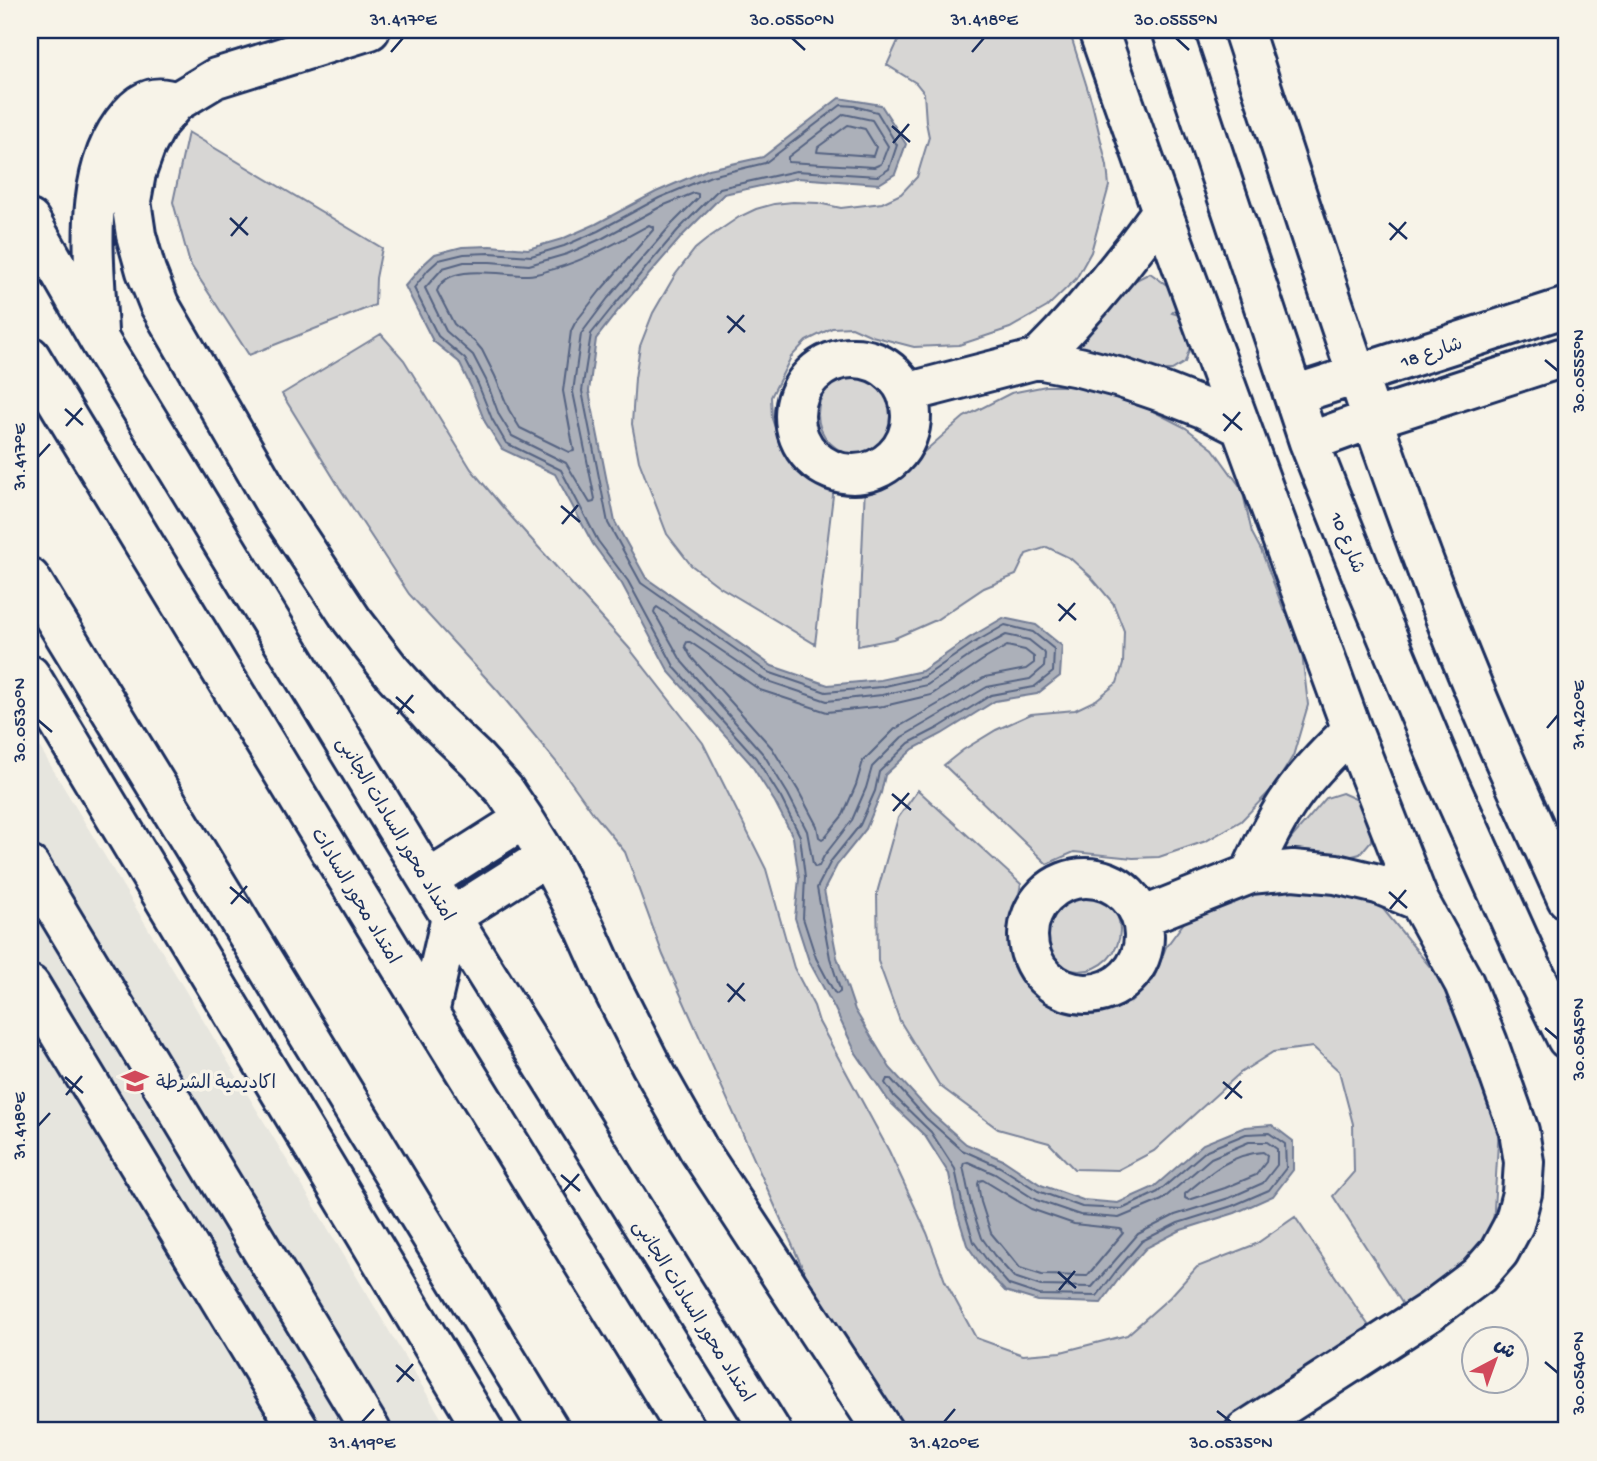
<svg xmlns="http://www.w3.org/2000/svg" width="1597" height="1461" font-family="'Gochi Hand','Playpen Sans Arabic',sans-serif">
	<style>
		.built { fill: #e6e5de }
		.green { fill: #d7d6d4; stroke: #798299; stroke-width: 2 }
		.water { fill: #acb0b9; stroke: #727c95; stroke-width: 2 }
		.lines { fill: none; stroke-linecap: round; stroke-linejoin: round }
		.shore { stroke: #556382; stroke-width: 2 }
		.minor-casing { stroke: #1b2f5e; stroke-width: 44 }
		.major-casing { stroke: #1b2f5e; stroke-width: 44 }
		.minor { stroke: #f7f3e8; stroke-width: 38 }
		.major { stroke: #f7f3e8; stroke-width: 38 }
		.ticks { fill: none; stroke: #1b2f5e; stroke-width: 2.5 }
		.labels { text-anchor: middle; stroke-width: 7; stroke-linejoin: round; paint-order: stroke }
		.street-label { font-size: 19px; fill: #1b2f5e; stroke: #f7f3e8 }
		.poi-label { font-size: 19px; fill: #1b2f5e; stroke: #f7f3e8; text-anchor: start }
		.neatline { fill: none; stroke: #1b2f5e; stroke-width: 2.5 }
		.ticks-label { font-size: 18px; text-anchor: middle; fill: #1b2f5e }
	</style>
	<rect width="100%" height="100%" fill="#f7f3e8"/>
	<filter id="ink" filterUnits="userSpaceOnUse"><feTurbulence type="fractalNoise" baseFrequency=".0143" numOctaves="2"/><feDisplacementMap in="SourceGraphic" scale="14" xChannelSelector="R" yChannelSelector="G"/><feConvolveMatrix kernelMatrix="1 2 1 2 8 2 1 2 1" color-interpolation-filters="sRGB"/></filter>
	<g filter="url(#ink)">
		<path class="built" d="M30,731L449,1431H30Z"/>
		<path class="green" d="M903,30H1069L1092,103L1107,166L1109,186L1091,252L1076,279L1047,307L1010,328L959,345L914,347L872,336L852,327L832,328L806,341L791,357L771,397L772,419L780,441L790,462L819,484L834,487L815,644L720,587L691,565L667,534L639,461L632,424L635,378L640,346L653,313L675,275L695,249L711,236L739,217L756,209L774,204L793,202L818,203L841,208L882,203L901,194L917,177L929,137L926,122L924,93L916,83L887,65Z
			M188,132L382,248L376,278L375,305L249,355L190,264L173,202Z
			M1150,273L1168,286L1182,302L1172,313L1186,317L1193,332L1190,347L1185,362L1172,370H1158L1132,362L1073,353L1116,302L1128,284Z
			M381,334L404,360L471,469L506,511L629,648L703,743L766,869L794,968L814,1006L819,1022L889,1151L927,1233L945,1281L976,1338L1023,1355L1061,1352L1127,1335L1170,1297L1197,1267L1256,1244L1295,1217L1373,1332L1225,1431H887L820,1307L663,955L625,852L593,813L558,764L498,691L409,594L341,490L282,394Z
			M818 414a41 41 0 1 1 82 0a41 41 0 1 1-82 0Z
			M1046,386H1097L1139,404L1186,428L1213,449L1242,489L1252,533L1261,550L1283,608L1300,636L1308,705L1293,756L1275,786L1241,821L1206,841L1159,857L1133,858L1074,852L1047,864L944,765L963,750L996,730L1031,714L1075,710L1096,700L1117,683L1123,664L1124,631L1113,603L1091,577L1070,558L1047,547L1026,554L1016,575L984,588L936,620L893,639L858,646L865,485L881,480L902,471L964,417L1011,393Z
			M918,790L1021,884L1017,904L1012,945L1025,976L1054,1005L1091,1010L1131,1002L1153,980L1166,947L1194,909L1285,883L1375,899L1440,979L1500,1109L1493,1226L1470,1258L1437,1287L1404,1306L1333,1196L1354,1172L1353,1124L1339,1071L1313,1047L1273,1052L1240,1073L1154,1151L1118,1170L1074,1169L1049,1143L998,1129L940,1086L900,1021L878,961L877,893L898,818Z
			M1342,793L1362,802L1371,825V841L1360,854L1341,859L1282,849L1326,798Z
			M1038 930a41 41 0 1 1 82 0a41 41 0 1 1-82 0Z"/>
		<path class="water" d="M839,98L881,105L906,144L895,174L879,184L797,178L724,194L683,235L620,308L596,339L589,391L615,522L646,578L772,666L828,685L880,680L922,671L969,638L1003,618L1036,625L1062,646L1060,676L1037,694L995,701L942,734L913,749L885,775L881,793L866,829L837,865L824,890L837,957L855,1010L890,1068L931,1113L966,1144L1003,1160L1041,1185L1083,1200L1118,1203L1154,1187L1203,1144L1245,1127L1272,1125L1293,1141V1170L1273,1196L1235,1213L1181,1230L1146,1248L1121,1276L1101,1303L1038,1301L1005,1291L981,1265L967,1245L956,1209L949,1174L925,1136L888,1100L856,1053L835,1009L809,961L795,918L799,878L793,837L775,802L750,763L669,672L622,584L593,544L555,474L502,449L485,422L471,387L459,362L433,341L405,286L423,265L435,254L462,247L490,246L528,249L562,239L596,224L656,192L709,169L763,157Z"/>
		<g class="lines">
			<path class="shore" d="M841,105L854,106L877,112L897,145L889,169L878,176L796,171L720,188L678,230L615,304L591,334L582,391L608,523L641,583L768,672L826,692L881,687L924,677L972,644L1005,625L1033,632L1054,649L1053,672L1034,687L991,695L938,728L909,743L879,772L875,791L860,825L831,861L817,888L830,958L840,989V992L837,994L834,992L816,958L803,918L805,877L800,836L781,798L756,758L675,668L628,581L598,541L561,470L506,443L492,419L478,384L465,359L438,336L414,288L428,270L439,260L464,254L490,253L531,256L564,246L598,231L659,198L711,176L765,163Z
				M844,114L872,120L888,146L881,164L874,167L788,162V157Z
				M848,125L865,129L876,147L873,156L817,152L818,147Z
				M694,193L698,194V198L672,224L608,298L581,334L573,392L595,499L594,502L590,503L566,463L512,436L499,415L486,380L473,355L446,331L425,288L443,268L464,262H490L529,265L567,254L603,238L662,206Z
				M649,225L653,227V230L600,291L575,323L571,331L563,391L574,451L569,452L520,428L509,410L495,376L482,350L476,343L454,324L437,291C448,261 504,276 528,275C537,275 546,271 554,269C588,259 618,242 649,225Z
				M657,607L765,680L827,701L882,695L927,685L977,651L1006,635L1029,640L1044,652L1045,654L1044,667L1030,679L987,687L902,737L872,767L866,788L852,820L824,856L819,866L815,867L813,864L807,831L788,794L764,755L682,662L654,612L655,609Z
				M687,642H690L760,690L827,712L884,706L931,695L983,660L1007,646L1025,650L1034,657V663L1026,669L985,677L895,729L863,761L856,785L843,815L825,837L822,839L819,837L817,826L798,790L772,748L691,657L685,646Z
				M887,1079H891L926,1118L962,1150L1000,1167L1038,1191L1082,1207L1122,1209L1158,1192L1207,1150L1246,1134L1269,1133L1285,1144L1286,1168L1269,1190L1232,1206L1178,1223L1142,1241L1116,1271L1097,1296L1039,1295L1009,1285L987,1260L974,1242L963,1207L955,1169L931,1132L894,1096L885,1083Z
				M1249,1142H1267L1277,1149V1165L1263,1183L1229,1198L1175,1215L1138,1234L1092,1287L1041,1286L1014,1277L994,1255L982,1238L971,1205L963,1166L964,1163L968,1162L995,1174L1036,1200L1080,1215L1119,1218L1162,1200L1211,1158Z
				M1263,1152L1267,1155L1266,1162L1256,1175L1225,1188L1189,1200L1185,1198V1194C1209,1174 1230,1154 1263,1152Z
				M983,1180L1031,1209L1074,1224L1120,1229L1122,1230L1123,1233L1087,1276L1042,1275L1020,1268L991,1233L981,1202L978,1184L979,1181Z"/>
			<defs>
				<path id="minor" d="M370,30L216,78L176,102L158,123L145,148L136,173L131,201L136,235L146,271L159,304L274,502L352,620L392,672L436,721L477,760L505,791L524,819L547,856L585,928L611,986L651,1065L699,1150L883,1431
					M1098,30L1162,211L1352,730L1419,901L1464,983L1488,1043L1519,1131L1524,1162L1522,1193L1514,1224L1499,1252L1479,1275L1431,1311L1245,1431
					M1172,30L1309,442L1363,578L1445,775L1529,962L1567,1039
					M1243,30C1307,225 1369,420 1443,612C1480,709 1524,804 1567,899
					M30,220L98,338L428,880L771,1431
					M98,332C95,264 80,171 129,115C143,99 156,94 176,102
					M795 416a58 58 0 1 1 116 0a58 58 0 1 1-116 0Z
					M1037,359C1083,313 1124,264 1162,211
					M906,393L1037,359L1079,367L1121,378L1162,392L1203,408L1241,427
					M1294,395L1567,307
					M1309,442L1372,419L1567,356
					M30,675L484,1431
					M30,866L371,1431
					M1250,874C1262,847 1275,820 1292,796C1309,772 1330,751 1352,730
					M1028 936a58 58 0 1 1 116 0a58 58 0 1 1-116 0Z
					M428,880L524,819
					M451,917L547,856
					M1142,917L1250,874L1293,870L1336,874L1378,884L1419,901
					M30,985L300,1431"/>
				<path id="major" d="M30,356L429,1013L687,1431
					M30,578L550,1431
					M429,1013L451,917"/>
			</defs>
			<use href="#minor" class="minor-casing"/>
			<use href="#major" class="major-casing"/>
			<use href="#minor" class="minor"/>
			<use href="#major" class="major"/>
		</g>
	</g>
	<path class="ticks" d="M792,38L805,50M1176,38L1189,50M391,52L403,38M972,52L984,38M892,126L910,142M893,143L909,124M230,218L248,235M1389,223L1407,239M231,236L247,217M1390,240L1406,222M727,316L745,332M728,333L744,315M1545,360L1558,371M65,409L83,425M1223,414L1242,430M66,426L82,408M1224,431L1240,412M38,457L50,444M561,506L580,522M562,524L578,505M1058,604L1076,620M1059,621L1075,603M396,697L414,713M397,714L413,695M38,720L52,732M1547,728L1558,715M892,794L911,810M893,811L909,793M230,887L249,903M1389,892L1407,908M231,904L247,886M1390,909L1406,890M727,984L745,1001M728,1002L744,983M1545,1028L1558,1039M65,1077L83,1093M1223,1082L1242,1098M66,1095L82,1076M1225,1099L1241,1081M38,1126L50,1113M561,1175L580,1191M563,1192L579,1174M1058,1272L1076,1288M1059,1290L1075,1271M1545,1362L1558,1373M396,1365L414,1381M397,1382L413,1364M1217,1411L1231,1422M362,1422L374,1409M944,1422L955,1409"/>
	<defs>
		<symbol id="university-bare" viewBox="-9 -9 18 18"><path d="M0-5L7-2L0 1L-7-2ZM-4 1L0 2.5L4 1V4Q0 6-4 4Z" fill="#d1495b" stroke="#f7f3e8" stroke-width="2.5" paint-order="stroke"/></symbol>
	</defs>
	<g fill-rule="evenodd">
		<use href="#university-bare" x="116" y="1062" width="38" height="38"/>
	</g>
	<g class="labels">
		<g class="street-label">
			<text transform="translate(1431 351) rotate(-18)" y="7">شارع 18</text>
			<text transform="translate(1349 542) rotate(68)" y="7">شارع 10</text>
			<text transform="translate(397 828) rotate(59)" y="7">امتداد محور السادات الجانبى</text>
			<text transform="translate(357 895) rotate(59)" y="7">امتداد محور السادات</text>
			<text transform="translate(695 1310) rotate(58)" y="7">امتداد محور السادات الجانبى</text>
		</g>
		<g class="poi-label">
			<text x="156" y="1088">اكاديمية الشرطة</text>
		</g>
	</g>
	<rect width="1597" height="1461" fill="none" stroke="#f7f3e8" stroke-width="77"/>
	<g transform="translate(1495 1360) rotate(41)"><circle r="33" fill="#f7f3e8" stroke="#9fa5b1" stroke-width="2"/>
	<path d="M0-5L12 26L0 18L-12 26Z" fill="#d1495b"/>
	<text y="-10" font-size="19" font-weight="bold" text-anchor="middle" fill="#1b2f5e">ش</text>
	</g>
	<rect x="38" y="38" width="1520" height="1384" class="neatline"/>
	<g class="ticks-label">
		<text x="403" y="25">31.417°E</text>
		<text x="792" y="25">30.0550°N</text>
		<text x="984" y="25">31.418°E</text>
		<text x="1176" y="25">30.0555°N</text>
		<text transform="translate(1578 371) rotate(-90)" y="6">30.0555°N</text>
		<text transform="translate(19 457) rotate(-90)" y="6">31.417°E</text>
		<text transform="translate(1578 715) rotate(-90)" y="6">31.420°E</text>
		<text transform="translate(19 720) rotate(-90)" y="6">30.0530°N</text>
		<text transform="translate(1578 1039) rotate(-90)" y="6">30.0545°N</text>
		<text transform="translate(19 1126) rotate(-90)" y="6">31.418°E</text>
		<text transform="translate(1578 1373) rotate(-90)" y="6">30.0540°N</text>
		<text x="362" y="1448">31.419°E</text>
		<text x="944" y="1448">31.420°E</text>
		<text x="1231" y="1448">30.0535°N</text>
	</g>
</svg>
